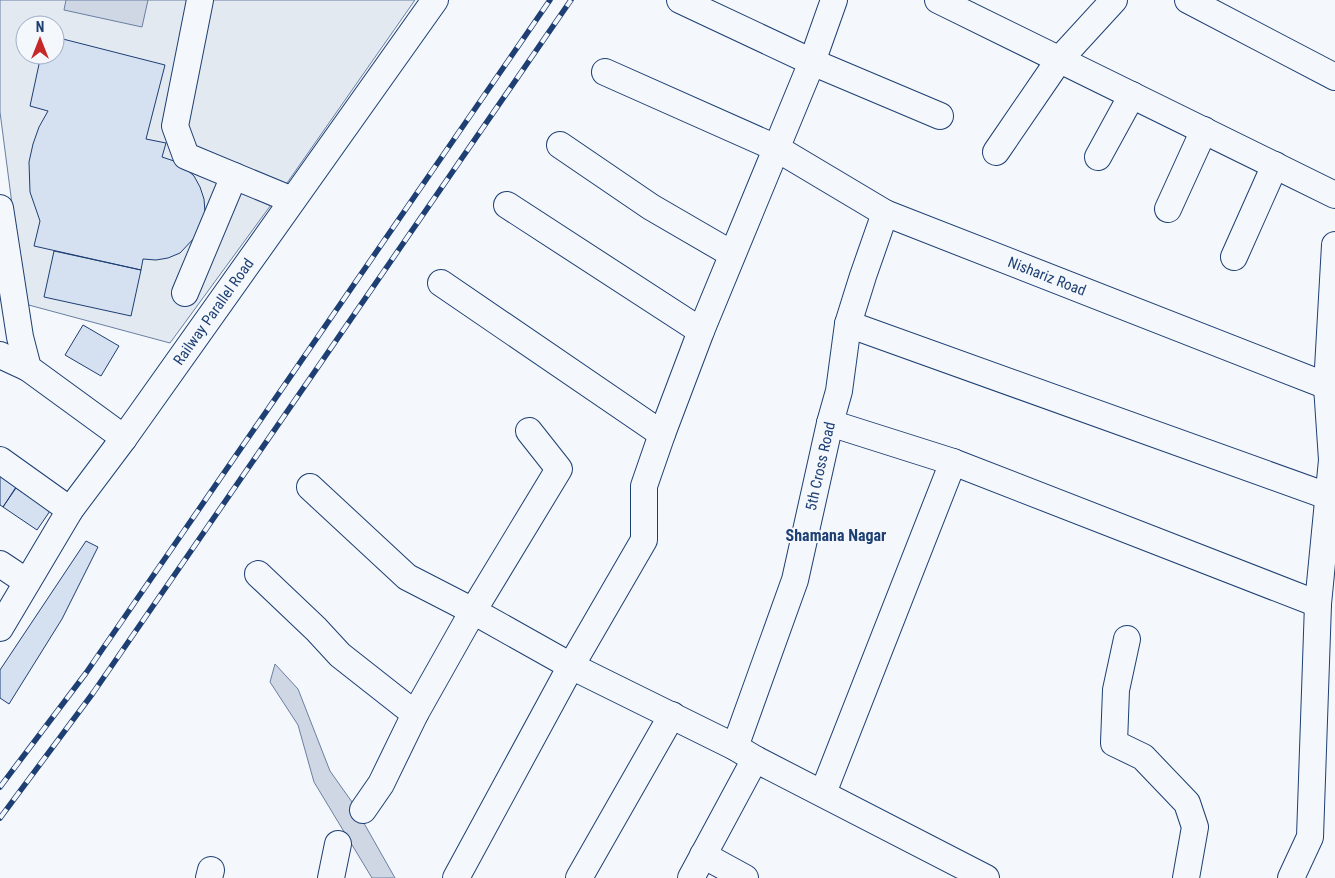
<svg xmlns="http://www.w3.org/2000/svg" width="1335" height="878" font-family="'Roboto Condensed',sans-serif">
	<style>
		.green { fill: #e3e9f0; stroke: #687fa3; fill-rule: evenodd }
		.water { fill: #cfd7e4; stroke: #687fa3 }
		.building { fill: #d5e0f0; stroke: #1d3f73 }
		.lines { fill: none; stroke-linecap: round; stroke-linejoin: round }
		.minor-casing { stroke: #1d3f73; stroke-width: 28 }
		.minor { stroke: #f4f7fb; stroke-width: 26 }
		.rail-casing { stroke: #1d3f73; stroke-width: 5.5 }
		.rail { stroke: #f4f7fb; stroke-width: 4; stroke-dasharray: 11; stroke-linecap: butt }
		.labels { text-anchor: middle; stroke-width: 4; stroke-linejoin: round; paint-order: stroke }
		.street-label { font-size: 15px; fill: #1d3f73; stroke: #f4f7fb }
		.neighbourhood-label { font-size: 16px; font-weight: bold; fill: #1d3f73; stroke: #f4f7fb }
	</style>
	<rect width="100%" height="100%" fill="#f4f7fb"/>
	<path class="green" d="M0,0H415L287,183L170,343L25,304L0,112ZM25,25H55V55H25Z"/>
	<path class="water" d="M66,0H148L142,27L64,10Z
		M275,664L298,689L330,771L352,802L395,878H372L314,782L298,725L270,682Z"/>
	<path class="building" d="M55,37L165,65L146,139L166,143L162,157L174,161L185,168L194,176L200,187L204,199L205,212L202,224L197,235L180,253L168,258L156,260L143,259L141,270L34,246L40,221L30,192L29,162L33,144L39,127L48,111L30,106L41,55H55Z
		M54,251L141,270L131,316L44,297Z
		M83,325L119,346L101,376L65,355Z
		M0,476L16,487L3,507L0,505Z
		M16,488L50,511L37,530L3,507Z
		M86,541L98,547L62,619L9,704L0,698V670Z"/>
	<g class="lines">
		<defs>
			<g id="minor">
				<path d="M200,0L175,126L186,156L292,200"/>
				<path d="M680,0L812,62L940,116"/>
				<path d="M938,0L1335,195"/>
				<path d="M1188,0L1335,77"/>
				<path id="s1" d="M605,72L776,148L885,213L1327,386"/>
				<path d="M560,145L651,207L732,254"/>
				<path d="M996,152L1059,60L1114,0"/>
				<path d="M1098,157L1132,95"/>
				<path d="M507,205L701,331"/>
				<path d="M0,208L20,337L28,368L124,438"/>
				<path d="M1168,209L1204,130"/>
				<path d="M1234,257L1275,165"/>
				<path d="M441,283L662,434"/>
				<path d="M185,293L234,176"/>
				<path d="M848,324L1330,497"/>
				<path d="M0,355L28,368"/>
				<path d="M830,423L953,462"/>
				<path d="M0,460L70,510"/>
				<path d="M310,487L407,577L473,611L571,666L735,747L755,759L986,878"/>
				<path d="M0,564L27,582"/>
				<path d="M258,574L316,629L340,655L415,714"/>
				<path id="s2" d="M0,628L70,510L124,438L435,0"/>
				<path d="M1127,639L1116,690L1114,743L1143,757L1187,803L1195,827L1186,878"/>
				<path id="s3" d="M735,747L795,580L830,423L839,391L848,324L863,276L885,213"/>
				<path d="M823,793L953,462L1318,604"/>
				<path d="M363,810L381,784L415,714L473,611L559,469L529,431"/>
				<path d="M703,855L745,878"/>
				<path d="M209,878L211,870"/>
				<path d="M331,878L338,844"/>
				<path d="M456,878L571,666L644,540V486L662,434L701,331L812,62L834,0"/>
				<path d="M579,878L672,715"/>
				<path d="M691,878L755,759"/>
				<path d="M1291,878L1310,837L1318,604L1332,460L1327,386L1335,245"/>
			</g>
		</defs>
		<use href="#minor" class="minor-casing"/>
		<use href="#minor" class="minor"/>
		<defs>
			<path id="rail" d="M0,787L86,673L550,0
				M0,818L93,693L571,0"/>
		</defs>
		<use href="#rail" class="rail-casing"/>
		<use href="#rail" class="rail"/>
	</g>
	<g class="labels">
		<g class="street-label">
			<text dy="5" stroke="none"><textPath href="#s1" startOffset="488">Nishariz Road</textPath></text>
			<text dy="5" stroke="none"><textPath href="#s2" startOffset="382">Railway Parallel Road</textPath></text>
			<text dy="5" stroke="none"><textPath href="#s3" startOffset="294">5th Cross Road</textPath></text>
		</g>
		<g class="neighbourhood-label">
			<text x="836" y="541">Shamana Nagar</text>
		</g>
	</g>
	<g transform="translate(40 40)"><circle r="24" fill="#f4f7fb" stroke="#9eadc5"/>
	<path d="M0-4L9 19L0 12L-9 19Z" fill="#c62828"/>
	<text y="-8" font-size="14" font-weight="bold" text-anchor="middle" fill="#1d3f73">N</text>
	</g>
</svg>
